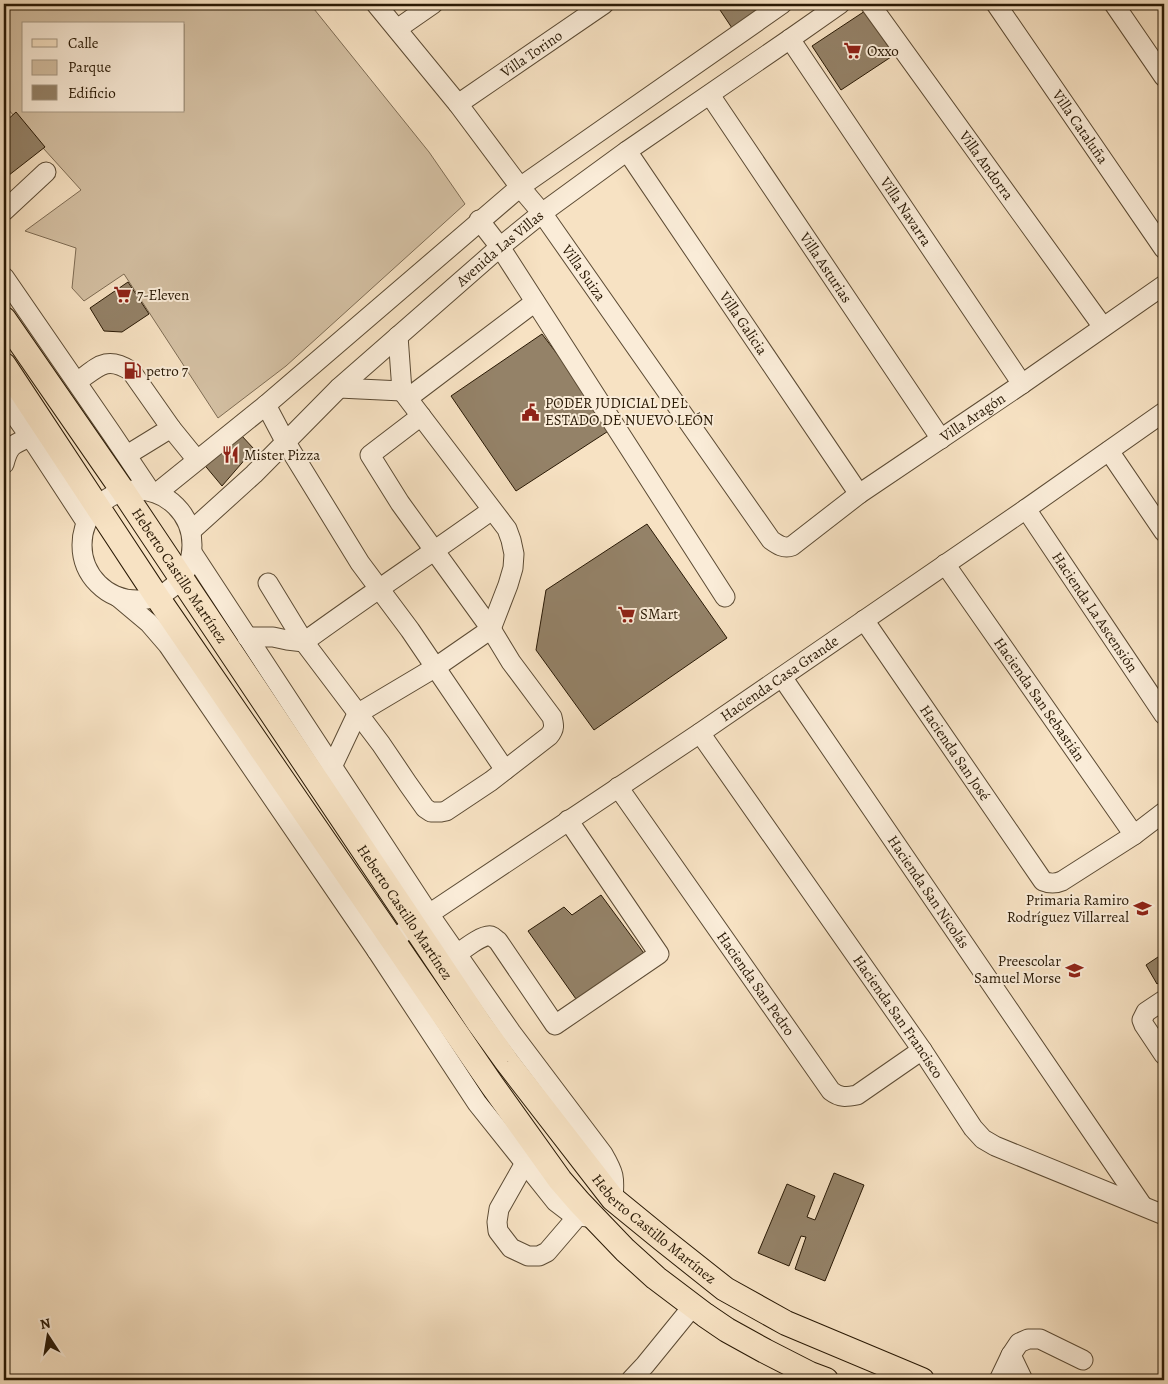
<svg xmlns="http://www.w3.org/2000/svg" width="1168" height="1384" font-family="Alegreya,serif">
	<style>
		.green { fill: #d4c0a3; stroke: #7e6c54; fill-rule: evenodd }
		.building { fill: #948268; stroke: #291905 }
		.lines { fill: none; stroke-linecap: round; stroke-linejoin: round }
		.minor-casing { stroke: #5c4b34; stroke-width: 21 }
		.major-casing { stroke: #291905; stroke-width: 26 }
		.minor { stroke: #faecd8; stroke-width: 19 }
		.major { stroke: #f7e2c3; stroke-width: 24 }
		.labels { text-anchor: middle; stroke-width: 4; stroke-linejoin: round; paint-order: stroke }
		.poi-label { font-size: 15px; fill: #291905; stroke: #faecd8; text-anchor: start }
		.street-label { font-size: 15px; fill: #291905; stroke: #faecd8 }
	</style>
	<rect width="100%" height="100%" fill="#f7e2c3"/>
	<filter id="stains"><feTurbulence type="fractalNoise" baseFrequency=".004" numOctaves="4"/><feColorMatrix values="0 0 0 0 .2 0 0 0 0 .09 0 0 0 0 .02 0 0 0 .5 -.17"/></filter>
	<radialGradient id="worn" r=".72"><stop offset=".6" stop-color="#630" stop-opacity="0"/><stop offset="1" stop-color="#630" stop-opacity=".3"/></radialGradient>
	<path class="green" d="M4,4H310L429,152L465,204L286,366L218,418L124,274L84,301L72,288L76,248L25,231L81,190L6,107L4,108ZM24,24H184V111H24Z"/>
	<path class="building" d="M716,4H767L732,28Z
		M865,11L894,55L841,90L812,46Z
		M16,112L45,147L4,179V123Z
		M128,282L149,314L122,332L104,331L90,308Z
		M542,334L613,428L516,491L451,396Z
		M241,435L254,449L222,486L202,462Z
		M647,524L727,638L594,730L536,650L546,590Z
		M601,895L646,956L576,999L528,931L564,907L572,915Z
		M1161,955L1164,959V979L1157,984L1146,965Z
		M834,1173L864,1185L825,1281L795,1269L806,1237L801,1236L789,1266L758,1253L787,1184L815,1196L807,1217L815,1220Z"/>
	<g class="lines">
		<defs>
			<g id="minor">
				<path id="s1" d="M376,4L458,104L520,187L542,213L771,540C778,545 784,549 792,546L859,494L1022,384L1164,285"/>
				<path id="s2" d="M870,4L1103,327"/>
				<path id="s3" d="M996,4L1164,249"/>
				<path d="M1114,4L1164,77"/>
				<path d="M397,29L433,4"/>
				<path id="s4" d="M790,39L1022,384"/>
				<path id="s5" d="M710,95L941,439"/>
				<path id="s6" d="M458,104L604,4"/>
				<path id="s7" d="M627,151L859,494"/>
				<path d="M4,211L46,172"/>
				<path d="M479,220L500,247L725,597"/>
				<path d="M4,277L112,434L149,489"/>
				<path d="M77,382C98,367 106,355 131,371L171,428L127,455"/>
				<path d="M339,388L402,391"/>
				<path d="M408,398L535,302"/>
				<path d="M4,400L37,447L86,522"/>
				<path d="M266,405L285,441L360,563L410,630L505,770"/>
				<path d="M171,428L197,460"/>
				<path d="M1109,451L1164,532"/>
				<path d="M4,464C9,445 12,445 30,437"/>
				<circle cx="137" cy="545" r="55"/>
				<path d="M158,492L266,405L520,187L782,4"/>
				<path id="s8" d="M1026,509L1164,715"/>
				<path id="s9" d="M191,531L254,474L339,388L500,247L542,213L627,151L790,39L840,4"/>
				<path d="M193,554L429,914L511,1032L603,1154C614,1173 615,1177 613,1199"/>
				<path id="s10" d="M945,564L1134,835"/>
				<path d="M268,583L304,642L381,744L408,784L425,808L431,812H441L446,811L491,781L549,736C555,729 554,725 552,717L511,662L491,629L400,503L370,455L421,416"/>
				<path d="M118,597L149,623L168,645L377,951L477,1103L556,1202L573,1215L595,1218"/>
				<path id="s11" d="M864,620L1043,881C1050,884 1055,884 1062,881L1134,835L1164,812"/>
				<path d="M247,637H273L287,640L304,642C366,597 429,555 492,510"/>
				<path id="s12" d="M782,677L1142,1205"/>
				<path id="s13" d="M700,733L922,1050L973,1128L983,1139L995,1146L1164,1215"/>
				<path d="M332,767L357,714L436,667L491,629L508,585L513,568L514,554L511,540L507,529L402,391L398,336"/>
				<path id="s14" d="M618,787L831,1091C840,1098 846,1097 857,1095L922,1050"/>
				<path id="s15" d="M377,951L429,914L700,733L1026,509L1164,412"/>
				<path d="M457,954C464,949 483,934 491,936C494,937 496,940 498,941L555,1025L659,954L568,820"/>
				<path d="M1164,1000L1146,1012L1142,1020L1144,1025L1164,1055"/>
				<path d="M525,1163L499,1209L497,1222L498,1231L511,1248L528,1256H539L547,1252L577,1217"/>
				<path d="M1011,1355L1023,1380"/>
				<path d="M631,1380L645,1365L693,1306"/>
				<path d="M999,1380L1011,1355L1019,1343L1028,1339H1040L1083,1360"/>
			</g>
			<g id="major">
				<path id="s16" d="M4,319L123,491L151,533L479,1023L507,1062L613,1199L662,1239L725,1289L786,1323L922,1380"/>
				<path d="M4,365L157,597L492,1085L560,1180L579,1202L625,1250L656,1278L705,1315L727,1330L765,1351L810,1374L826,1380"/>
			</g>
		</defs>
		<use href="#minor" class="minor-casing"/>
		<use href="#major" class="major-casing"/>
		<use href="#minor" class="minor"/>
		<use href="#major" class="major"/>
	</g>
	<defs>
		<symbol id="supermarket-bare" viewBox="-9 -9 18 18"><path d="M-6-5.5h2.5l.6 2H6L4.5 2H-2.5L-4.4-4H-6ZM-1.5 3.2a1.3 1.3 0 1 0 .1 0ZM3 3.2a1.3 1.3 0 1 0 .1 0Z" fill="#8f2418" stroke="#faecd8" stroke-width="2.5" paint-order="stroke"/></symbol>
		<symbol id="fuel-bare" viewBox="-9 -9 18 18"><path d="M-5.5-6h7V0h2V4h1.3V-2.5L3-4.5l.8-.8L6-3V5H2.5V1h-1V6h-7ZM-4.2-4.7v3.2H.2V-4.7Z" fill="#8f2418" stroke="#faecd8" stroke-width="2.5" paint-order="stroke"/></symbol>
		<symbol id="civic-bare" viewBox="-9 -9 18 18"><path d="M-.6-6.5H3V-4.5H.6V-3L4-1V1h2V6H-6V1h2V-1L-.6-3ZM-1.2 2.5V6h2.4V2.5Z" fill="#8f2418" stroke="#faecd8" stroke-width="2.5" paint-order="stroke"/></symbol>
		<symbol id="restaurant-bare" viewBox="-9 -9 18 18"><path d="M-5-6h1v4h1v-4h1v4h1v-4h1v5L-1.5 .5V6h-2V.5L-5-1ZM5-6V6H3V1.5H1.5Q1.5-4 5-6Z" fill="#8f2418" stroke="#faecd8" stroke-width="2.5" paint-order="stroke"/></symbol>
		<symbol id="school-bare" viewBox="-9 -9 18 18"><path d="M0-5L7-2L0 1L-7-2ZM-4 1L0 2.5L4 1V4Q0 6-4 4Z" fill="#8f2418" stroke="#faecd8" stroke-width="2.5" paint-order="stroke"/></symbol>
	</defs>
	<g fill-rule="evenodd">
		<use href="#supermarket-bare" x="840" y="38" width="25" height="25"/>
		<use href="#supermarket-bare" x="110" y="282" width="25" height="25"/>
		<use href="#fuel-bare" x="120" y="358" width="25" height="25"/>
		<use href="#civic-bare" x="518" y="400" width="25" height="25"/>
		<use href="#restaurant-bare" x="218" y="442" width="25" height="25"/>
		<use href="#supermarket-bare" x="614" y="602" width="25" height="25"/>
		<use href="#school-bare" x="1130" y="896" width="25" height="25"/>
		<use href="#school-bare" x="1062" y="958" width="25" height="25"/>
	</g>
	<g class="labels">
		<g class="poi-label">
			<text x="867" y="56">Oxxo</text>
			<text x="137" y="300">7-Eleven</text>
			<text x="146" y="376">petro 7</text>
			<text x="545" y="408">PODER JUDICIAL DEL<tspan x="545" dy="17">ESTADO DE NUEVO LEÓN</tspan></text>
			<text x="244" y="460">Mister Pizza</text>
			<text x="640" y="619">SMart</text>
			<text x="1129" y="905" text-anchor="end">Primaria Ramiro<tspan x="1129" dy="17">Rodríguez Villarreal</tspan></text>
			<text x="1061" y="966" text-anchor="end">Preescolar<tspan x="1061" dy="17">Samuel Morse</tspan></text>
		</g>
		<g class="street-label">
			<text dy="5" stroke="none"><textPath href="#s6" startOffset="89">Villa Torino</textPath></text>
			<text dy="5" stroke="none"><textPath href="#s3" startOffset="149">Villa Cataluña</textPath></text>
			<text dy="5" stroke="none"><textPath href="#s2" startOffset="199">Villa Andorra</textPath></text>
			<text dy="5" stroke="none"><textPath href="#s4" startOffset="208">Villa Navarra</textPath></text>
			<text dy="5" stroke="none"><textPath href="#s9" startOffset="419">Avenida Las Villas</textPath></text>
			<text dy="5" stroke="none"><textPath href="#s5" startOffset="208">Villa Asturias</textPath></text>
			<text dy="5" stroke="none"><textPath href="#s1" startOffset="340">Villa Suiza</textPath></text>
			<text dy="5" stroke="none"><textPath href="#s7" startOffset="208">Villa Galicia</textPath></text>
			<text dy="5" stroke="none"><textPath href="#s1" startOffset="911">Villa Aragón</textPath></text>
			<text dy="5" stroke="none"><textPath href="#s16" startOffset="311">Heberto Castillo Martínez</textPath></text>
			<text dy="5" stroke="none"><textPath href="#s8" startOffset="124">Hacienda La Ascensión</textPath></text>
			<text dy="5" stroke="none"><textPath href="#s15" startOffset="486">Hacienda Casa Grande</textPath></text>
			<text dy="5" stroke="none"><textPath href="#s10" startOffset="165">Hacienda San Sebastián</textPath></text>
			<text dy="5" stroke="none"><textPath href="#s11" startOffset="161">Hacienda San José</textPath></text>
			<text dy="5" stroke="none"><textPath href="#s12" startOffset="260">Hacienda San Nicolás</textPath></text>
			<text dy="5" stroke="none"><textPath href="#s16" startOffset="716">Heberto Castillo Martínez</textPath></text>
			<text dy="5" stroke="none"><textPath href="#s14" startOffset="240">Hacienda San Pedro</textPath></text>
			<text dy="5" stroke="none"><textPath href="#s13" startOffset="346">Hacienda San Francisco</textPath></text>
			<text dy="5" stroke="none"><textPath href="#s16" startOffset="1121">Heberto Castillo Martínez</textPath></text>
		</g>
	</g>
	<rect width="1168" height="1384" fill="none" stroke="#f7e2c3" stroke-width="20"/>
	<rect x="5" y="5" width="1158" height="1374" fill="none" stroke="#291905" stroke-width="2.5"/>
	<rect x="10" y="10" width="1148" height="1364" fill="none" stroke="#291905"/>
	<rect x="22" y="22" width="162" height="90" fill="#faecd8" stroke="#a69884"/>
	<rect x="32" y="39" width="25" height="8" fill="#f7e2c3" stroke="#a69884"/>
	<text x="68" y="48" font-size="15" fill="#291905">Calle</text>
	<rect x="32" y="60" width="25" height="15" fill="#d4c0a3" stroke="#a69884"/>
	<text x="68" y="72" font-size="15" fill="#291905">Parque</text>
	<rect x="32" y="85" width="25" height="15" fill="#948268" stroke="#a69884"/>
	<text x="68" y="98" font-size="15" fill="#291905">Edificio</text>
	<g transform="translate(48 1336) rotate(348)" stroke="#faecd8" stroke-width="4" paint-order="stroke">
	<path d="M0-4L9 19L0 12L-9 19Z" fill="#291905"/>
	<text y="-8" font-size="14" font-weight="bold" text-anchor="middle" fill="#291905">N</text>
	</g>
	<rect width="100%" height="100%" filter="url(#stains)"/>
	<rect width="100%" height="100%" fill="url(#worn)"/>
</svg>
